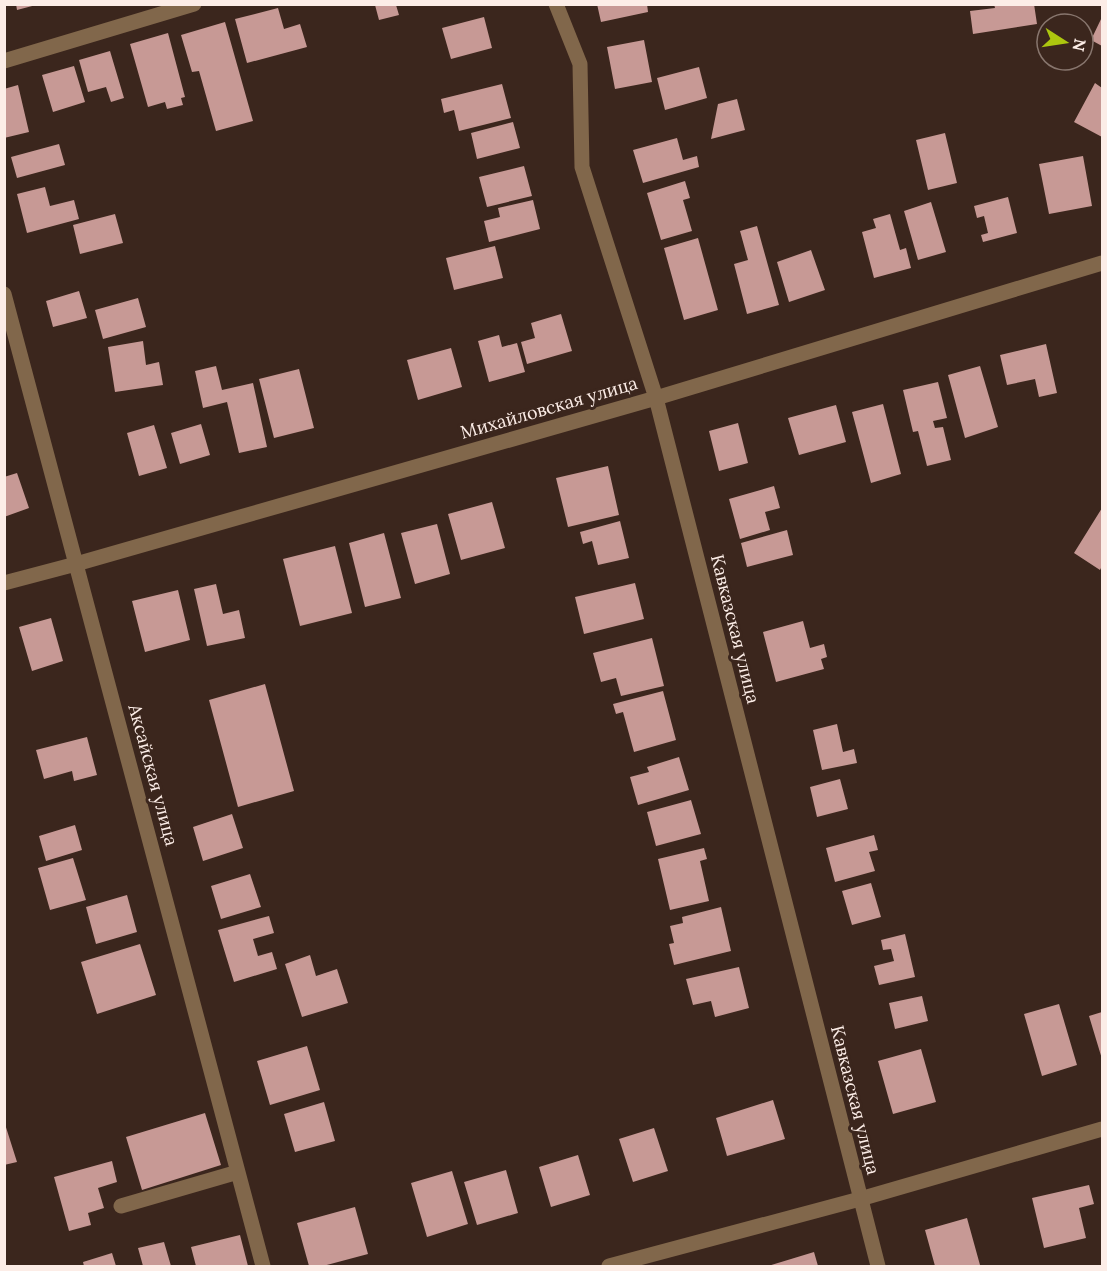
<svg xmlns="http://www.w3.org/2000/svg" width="1107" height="1271" font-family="Lora,serif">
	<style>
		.building { fill: #c79995 }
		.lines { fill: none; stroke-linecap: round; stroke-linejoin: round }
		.minor { stroke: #81674b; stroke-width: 15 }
		.labels { text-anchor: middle; stroke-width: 6; stroke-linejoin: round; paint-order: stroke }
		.street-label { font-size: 18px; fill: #fcede7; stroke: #3b261d }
	</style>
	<rect width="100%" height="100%" fill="#3b261d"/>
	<path class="building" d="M16,4H35L36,5L17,10Z
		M597,4H647L648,12L601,22Z
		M994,4H1034L1037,24L973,34L970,11L995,8Z
		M375,5H396L399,15L379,20Z
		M278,8L284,29L300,24L307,47L247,63L235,19Z
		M484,17L492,48L451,59L442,28Z
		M1102,17V46L1091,40Z
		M225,22L253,121L216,131L199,71L192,72L181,35Z
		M168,33L185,97L181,98L183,105L167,109L165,102L148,107L130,44Z
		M644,40L652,82L615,89L607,47Z
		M110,51L124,98L111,102L106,87L88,92L79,60Z
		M74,66L85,102L53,112L42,75Z
		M699,67L707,98L665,110L657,78Z
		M1095,83L1102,88V137L1074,122Z
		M502,84L511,118L459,131L454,110L444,113L441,99Z
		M18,85L29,132L4,138V89Z
		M737,99L745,130L711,139L718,104Z
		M513,122L520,148L477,159L471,133Z
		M945,133L957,183L928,190L916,140Z
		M677,138L683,160L697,156L699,167L643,183L633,150Z
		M59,144L65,165L17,178L11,157Z
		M1083,156L1092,206L1049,214L1039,164Z
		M524,166L532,196L487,207L479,177Z
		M685,181L690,198L683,200L692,231L661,240L647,193Z
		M45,187L50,206L74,200L79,219L27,233L17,194Z
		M1008,197L1017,233L983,242L981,235L988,233L984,216L977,218L974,206Z
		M533,200L540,229L489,242L484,221L500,217L498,208Z
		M931,202L946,252L918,260L904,211Z
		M115,214L123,243L80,254L73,225Z
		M890,214L900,250L906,248L911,268L874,278L862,232L876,228L873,219Z
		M757,226L779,305L747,314L734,264L748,260L740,231Z
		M698,238L718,310L684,320L664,248Z
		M495,246L503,278L454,290L446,258Z
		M811,250L825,290L789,302L777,262Z
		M79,291L87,318L53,327L46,301Z
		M138,298L146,327L103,339L95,310Z
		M561,314L572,351L527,364L521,342L535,338L531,323Z
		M499,335L502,347L517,343L525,372L489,382L478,341Z
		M143,341L146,365L159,362L163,385L115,392L108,347Z
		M1046,344L1057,393L1039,397L1035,379L1007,385L1000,355Z
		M451,348L462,387L418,400L407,360Z
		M216,366L222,390L253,383L267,447L239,453L227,402L203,408L195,371Z
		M980,366L998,427L965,438L948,375Z
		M299,369L314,428L274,438L259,379Z
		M938,382L947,418L933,421L935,428L943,427L951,460L927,466L918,431L913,432L903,390Z
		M883,404L901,474L871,483L852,412Z
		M836,405L846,442L799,455L788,418Z
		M738,423L748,463L719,471L709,431Z
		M201,424L210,455L180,464L171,433Z
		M154,425L167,468L139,476L127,433Z
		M608,466L619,515L568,527L556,478Z
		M17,473L29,508L4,517V477Z
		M774,486L780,508L765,512L770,530L740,539L729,499Z
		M492,502L505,548L461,560L448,514Z
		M1102,508V566L1100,570L1074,553Z
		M620,521L629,558L598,565L592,541L583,544L580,532Z
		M437,524L450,574L415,584L401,533Z
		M787,530L793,555L747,567L741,543Z
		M384,533L401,598L365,607L349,543Z
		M335,546L352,613L300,626L283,559Z
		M635,583L644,619L584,634L575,597Z
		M216,584L223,614L239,610L245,638L207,646L194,589Z
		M178,590L190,640L145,652L132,601Z
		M51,618L63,661L32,671L19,627Z
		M803,621L810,648L824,644L827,657L821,659L824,669L776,682L763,632Z
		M652,638L664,686L621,696L616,678L601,682L593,653Z
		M265,684L294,791L238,807L209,700Z
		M663,691L676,740L634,752L623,712L616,714L613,704Z
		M837,724L843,752L854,749L857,763L822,770L813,730Z
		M87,737L97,775L74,781L72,771L44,779L36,750Z
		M679,757L689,790L638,805L630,777L649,772L647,767Z
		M840,779L848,809L817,817L810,787Z
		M691,800L701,834L656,846L647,812Z
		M232,814L243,848L203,861L193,827Z
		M75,825L82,850L46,861L39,836Z
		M874,835L878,850L869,852L875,871L835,882L826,848Z
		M704,848L707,859L700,861L709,901L670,910L658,859Z
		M73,858L86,900L50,910L38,868Z
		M250,874L261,907L221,919L211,886Z
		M871,883L881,917L852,925L842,891Z
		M127,895L137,932L96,944L86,907Z
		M721,907L731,951L674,965L669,944L674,943L670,926L683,923L682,917Z
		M269,916L274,933L253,939L258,956L272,952L277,969L234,982L218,930Z
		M905,934L915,977L879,985L874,966L894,961L891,949L883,950L881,940Z
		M140,944L156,995L97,1014L81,962Z
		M310,955L316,976L337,969L348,1003L302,1017L285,964Z
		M739,967L749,1008L715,1017L711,1001L693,1005L686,979Z
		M922,996L928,1021L895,1029L889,1003Z
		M1059,1004L1077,1065L1042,1076L1024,1014Z
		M1102,1012V1059L1089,1016Z
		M307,1046L320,1090L270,1105L257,1061Z
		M921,1049L936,1102L893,1114L878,1061Z
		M773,1100L785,1139L727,1156L716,1118Z
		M324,1102L335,1141L295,1152L284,1114Z
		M205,1113L221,1165L142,1190L126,1137Z
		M4,1121L17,1162L4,1165Z
		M654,1128L668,1171L633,1182L619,1139Z
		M578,1155L590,1195L551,1207L539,1167Z
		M112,1161L117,1182L98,1188L104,1208L88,1213L91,1225L69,1231L54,1177Z
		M506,1170L518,1213L477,1225L464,1182Z
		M452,1171L468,1224L427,1237L411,1183Z
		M1089,1185L1094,1204L1079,1208L1086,1238L1044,1248L1032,1198Z
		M355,1207L368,1254L323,1266H309L297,1223Z
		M967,1218L980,1265L975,1266H935L925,1230Z
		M240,1235L248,1266H196L191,1247Z
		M164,1242L171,1266H143L138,1248Z
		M814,1252L818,1266H768Z
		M112,1253L116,1266H84L83,1262Z"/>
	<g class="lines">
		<path class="minor" d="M556,4L580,64L582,167L656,398L878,1266
			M4,61L194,4
			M4,294L263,1266
			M4,583L76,564L656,398L1102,263
			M121,1206L238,1172
			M609,1266L860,1199L1102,1129"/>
	</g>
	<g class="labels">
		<g class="street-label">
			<text transform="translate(549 408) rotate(-16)" y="6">Михайловская улица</text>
			<text transform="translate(735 629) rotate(76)" y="6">Кавказская улица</text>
			<text transform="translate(153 775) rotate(75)" y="6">Аксайская улица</text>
			<text transform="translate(855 1100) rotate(76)" y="6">Кавказская улица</text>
		</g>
	</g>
	<rect width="1107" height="1271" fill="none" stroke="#fcede7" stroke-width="12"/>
	<g transform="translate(1065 42) rotate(102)"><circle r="28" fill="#3b261d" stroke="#88766e" stroke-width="1.5"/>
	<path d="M0-4.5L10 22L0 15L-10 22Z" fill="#adc60f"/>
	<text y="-9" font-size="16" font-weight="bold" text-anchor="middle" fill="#fcede7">N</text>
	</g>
</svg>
